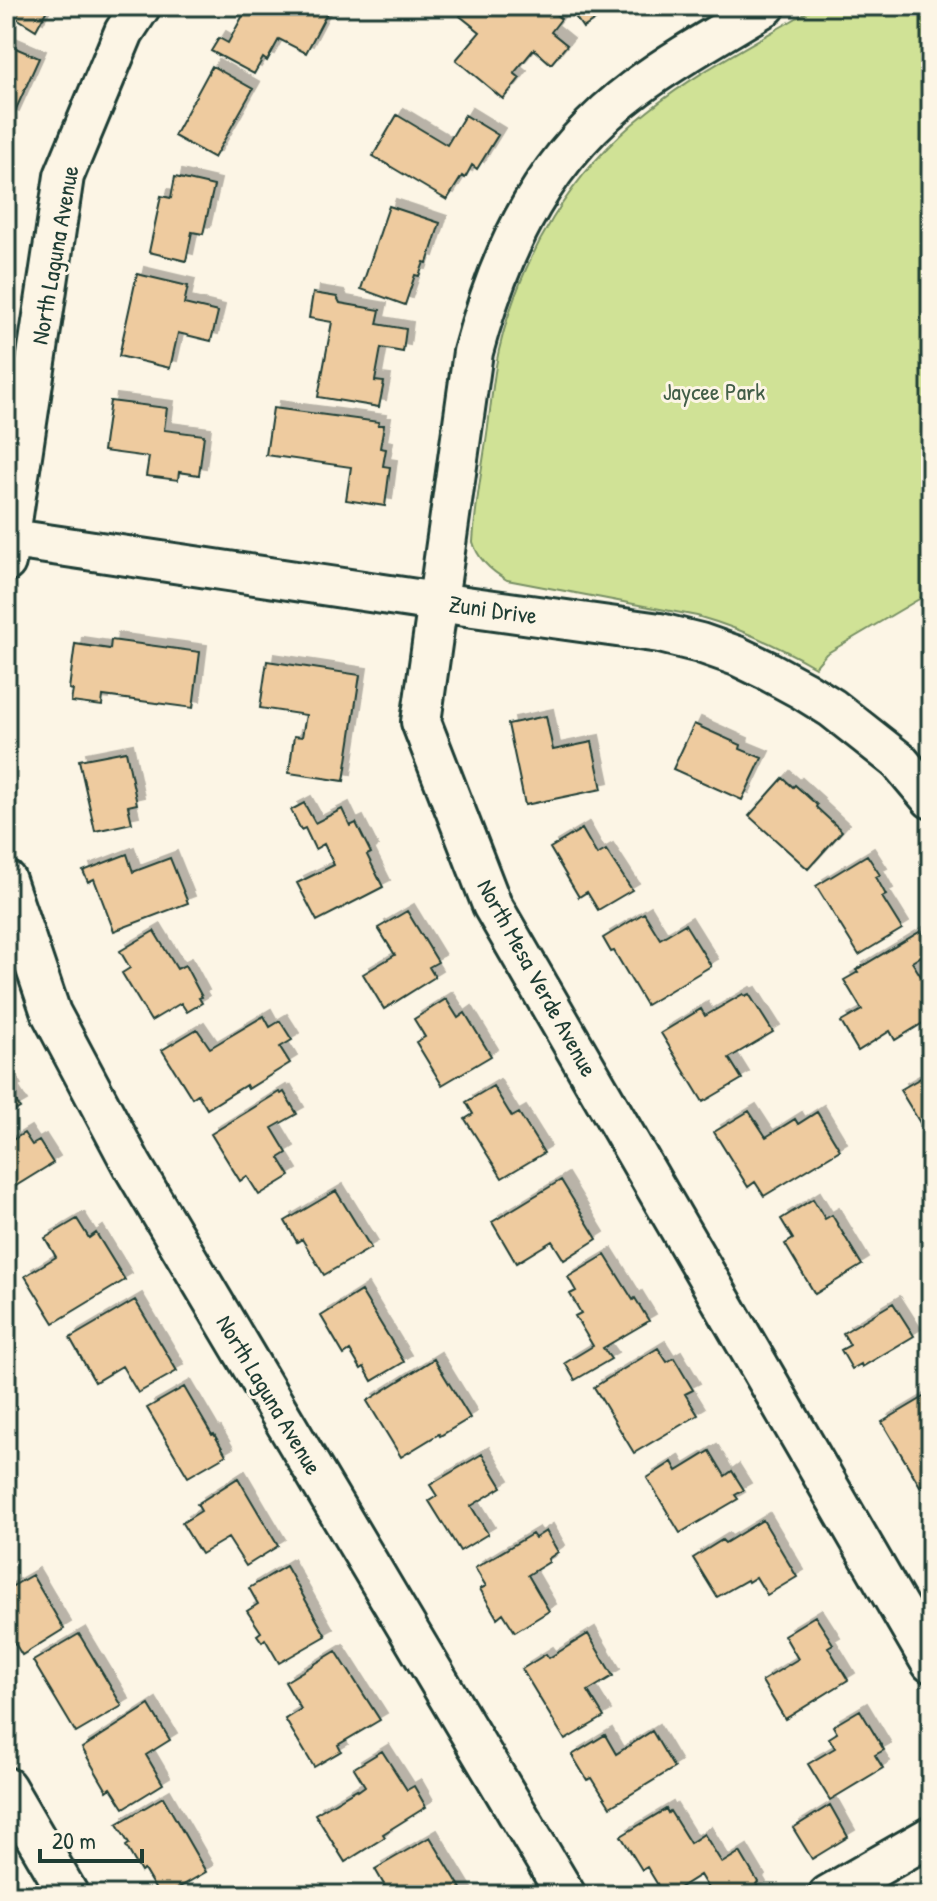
<svg xmlns="http://www.w3.org/2000/svg" width="937" height="1901" font-family="'Patrick Hand',sans-serif">
	<style>
		.green { fill: #d0e296; stroke: #789065; stroke-width: 2 }
		.building { fill: #eecb9f; stroke: #1f3d34; stroke-width: 2; filter: url(#shadow) }
		.lines { fill: none; stroke-linecap: round; stroke-linejoin: round }
		.minor-casing { stroke: #1f3d34; stroke-width: 44 }
		.minor { stroke: #fcf5e5; stroke-width: 38 }
		.labels { text-anchor: middle; stroke-width: 6; stroke-linejoin: round; paint-order: stroke }
		.street-label { font-size: 24px; fill: #1f3d34; stroke: #fcf5e5 }
		.park-label { font-size: 24px; fill: #425e48; stroke: #fcf5e5 }
	</style>
	<defs>
		<filter id="shadow"><feDropShadow dx="7" dy="-7" stdDeviation="0" flood-color="#0004"/></filter>
	</defs>
	<rect width="100%" height="100%" fill="#fcf5e5"/>
	<filter id="ink" filterUnits="userSpaceOnUse"><feTurbulence type="fractalNoise" baseFrequency=".0125" numOctaves="2"/><feDisplacementMap in="SourceGraphic" scale="16" xChannelSelector="R" yChannelSelector="G"/><feConvolveMatrix kernelMatrix="1 2 1 2 8 2 1 2 1" color-interpolation-filters="sRGB"/></filter>
	<g filter="url(#ink)">
		<path class="green" d="M817,6H931V592L826,654L815,667C777,645 739,628 697,616L507,580C491,571 478,560 473,542C475,506 482,470 487,434C491,406 493,377 499,350C521,256 571,172 647,112C699,70 760,40 817,6Z"/>
		<path class="building" d="M11,6H49L36,30L7,12Z
			M248,6H313L327,13L306,53L279,39L267,61L263,58L254,74L211,51L219,38L228,43Z
			M468,6H519L521,8L522,6H546L561,19L551,32L567,45L551,64L534,49L514,73L520,78L503,99L456,60L480,32L460,16Z
			M568,6H631L626,9L625,7L612,16L608,11L583,28Z
			M6,44L39,58L12,118L6,115Z
			M212,66L253,89L214,158L174,136Z
			M397,115L447,145L465,115L498,135L477,169L472,165L465,178L462,176L447,200L373,156Z
			M175,177L214,186L203,234L192,232L186,261L149,252L161,196L171,198Z
			M389,206L440,223L427,263L424,262L419,276L415,275L405,305L361,289Z
			M137,274L188,286L184,304L218,312L211,341L178,333L170,368L119,356Z
			M313,293L337,297L340,303L380,310L377,324L406,329L403,352L381,348L375,381L384,382L379,407L318,397L332,322L309,318Z
			M110,401L167,408L164,430L204,435L199,475L179,472L178,480L146,476L149,457L103,451Z
			M273,408L379,422L378,425H384L380,448L386,449L383,466L390,467L385,506L346,500L351,467L266,455Z
			M111,640L200,652L193,708L103,696L102,706L71,702L73,690L69,689L75,644L110,649Z
			M267,661L360,675L344,781L289,773L294,736L302,737L306,715L260,708Z
			M546,716L553,750L592,742L602,789L525,805L508,724Z
			M694,724L741,745L740,749L762,758L742,800L673,769Z
			M126,751L137,804L128,806L132,823L95,831L79,760Z
			M783,778L793,787L795,785L817,805L816,807L842,831L808,869L749,816Z
			M304,803L315,823L342,809L350,826L356,823L371,853L367,855L383,887L317,921L297,883L334,865L324,844L315,849L305,828L301,830L291,810Z
			M582,829L597,855L606,850L632,890L598,910L587,892L579,897L550,848Z
			M127,854L133,872L170,858L188,903L114,931L94,879L88,882L83,871Z
			M867,855L880,875L876,877L886,895L882,897L902,929L859,955L816,886Z
			M407,911L438,962L429,967L435,977L384,1009L363,974L395,955L378,928Z
			M644,913L660,939L685,924L711,966L646,1005L614,951L611,952L603,938Z
			M154,931L177,969L185,965L202,997L199,998L202,1003L187,1012L181,1003L151,1021L122,973L130,968L120,951Z
			M921,931L931,950L912,962L929,989L931,988V1018L895,1040L890,1031L858,1051L841,1022L862,1010L844,980L858,972L856,970Z
			M743,994L745,996L749,994L773,1032L729,1058L742,1079L703,1102L661,1033L701,1009L705,1016Z
			M446,999L458,1018L465,1013L491,1056L442,1085L416,1042L425,1037L414,1019Z
			M264,1016L270,1027L280,1021L292,1040L280,1047L290,1063L248,1089L246,1085L207,1109L198,1094L192,1098L162,1050L197,1029L210,1048Z
			M931,1072V1128L925,1131L900,1090Z
			M6,1078L14,1092L11,1093L20,1108L6,1116Z
			M493,1086L512,1117L519,1113L544,1153L502,1178L465,1119L473,1114L466,1102Z
			M279,1092L281,1094L284,1092L297,1114L272,1128L287,1153L279,1158L290,1176L259,1195L247,1176L240,1181L211,1134Z
			M749,1111L766,1137L795,1119L798,1124L817,1112L840,1150L764,1196L755,1182L748,1187L714,1132Z
			M24,1133L32,1145L39,1141L53,1163L6,1192V1144Z
			M561,1180L597,1239L564,1260L552,1241L516,1263L492,1222Z
			M336,1191L371,1248L324,1275L302,1239L297,1242L285,1221Z
			M813,1199L825,1219L832,1215L862,1265L815,1294L785,1244L793,1239L781,1219Z
			M77,1219L89,1238L96,1233L125,1280L54,1323L25,1276L56,1257L45,1238Z
			M605,1255L633,1300L635,1298L649,1321L603,1348L611,1359L575,1380L565,1363L593,1346L575,1316L581,1313L570,1294L576,1291L568,1277Z
			M361,1291L404,1362L372,1381L364,1367L361,1369L350,1351L344,1355L321,1316Z
			M135,1300L177,1371L138,1393L122,1366L95,1382L70,1338Z
			M893,1303L914,1336L862,1367L861,1364L852,1369L841,1350L850,1345L843,1333Z
			M658,1348L667,1362L674,1358L693,1390L685,1394L698,1415L634,1453L594,1387Z
			M434,1359L470,1418L440,1436L439,1434L401,1457L367,1401Z
			M184,1387L212,1435L214,1434L226,1455L188,1477L147,1408Z
			M931,1393V1479L920,1486L882,1422Z
			M710,1451L725,1476L732,1471L744,1490L735,1495L738,1499L680,1533L647,1478L672,1462L677,1471Z
			M482,1454L502,1487L471,1506L488,1534L460,1551L429,1501L437,1496L430,1485Z
			M238,1478L278,1546L246,1566L228,1538L201,1554L182,1523L201,1511L197,1504Z
			M763,1520L797,1577L767,1595L756,1577L748,1582L747,1580L717,1597L693,1558L722,1540L725,1543Z
			M546,1531L558,1552L548,1559L549,1562L528,1575L549,1611L515,1632L503,1613L497,1618L480,1589L486,1586L475,1568L532,1534L535,1538Z
			M286,1566L326,1636L279,1663L265,1639L262,1642L257,1635L261,1632L247,1611L258,1604L249,1588Z
			M32,1575L64,1629L22,1655L8,1632H6V1590Z
			M815,1616L833,1644L828,1647L848,1680L785,1719L762,1681L798,1659L784,1635Z
			M79,1634L122,1706L76,1733L33,1661Z
			M588,1634L613,1676L588,1691L604,1717L565,1740L522,1669L546,1654L549,1658Z
			M336,1651L380,1720L338,1745L341,1751L314,1767L285,1719L301,1709L285,1682Z
			M149,1705L170,1740L146,1755L163,1784L124,1808L111,1788L107,1791L82,1748Z
			M860,1710L884,1750L875,1755L883,1768L830,1800L808,1764L835,1748L829,1738L837,1733L833,1726Z
			M652,1731L674,1768L610,1807L592,1778L587,1780L572,1755L605,1735L616,1754Z
			M382,1751L407,1790L414,1786L426,1807L383,1834L385,1837L345,1862L315,1814L357,1789L358,1791L365,1786L354,1768Z
			M163,1797L206,1872L166,1895H159L144,1870L141,1872L126,1846L129,1844L117,1824Z
			M830,1805L848,1837L812,1859L793,1828Z
			M666,1809L668,1813L670,1811L690,1843L704,1834L722,1863L740,1852L758,1882L756,1884L759,1889L749,1895H712L700,1875L668,1895H664L647,1867L642,1870L621,1836Z
			M430,1837L465,1895H390L375,1869Z"/>
		<g class="lines">
			<defs>
				<path id="minor" d="M766,6C723,32 677,57 637,87C546,155 502,244 473,352L421,722L492,905L931,1663
					M6,538L437,602L660,633L700,643L737,656L768,671L803,690L832,708L899,761L931,799
					M6,562L64,176L124,32L141,6
					M6,880L51,1013L132,1165L566,1895
					M6,1787L69,1895
					M828,1895L931,1836"/>
			</defs>
			<use href="#minor" class="minor-casing"/>
			<use href="#minor" class="minor"/>
		</g>
	</g>
	<g class="labels">
		<g class="street-label">
			<text transform="translate(55 255) rotate(-80)" y="8">North Laguna Avenue</text>
			<text transform="translate(493 610) rotate(8)" y="8">Zuni Drive</text>
			<text transform="translate(537 978) rotate(61)" y="8">North Mesa Verde Avenue</text>
			<text transform="translate(269 1395) rotate(59)" y="8">North Laguna Avenue</text>
		</g>
		<g class="park-label">
			<text x="714" y="400">Jaycee Park</text>
		</g>
	</g>
	<rect width="937" height="1901" fill="none" stroke="#fcf5e5" stroke-width="32"/>
	<rect x="16" y="16" width="905" height="1869" fill="none" stroke="#1f3d34" stroke-width="3" filter="url(#ink)"/>
	<path d="M40 1849v12h102v-12" fill="none" stroke="#1f3d34" stroke-width="4"/>
	<text x="52" y="1849" font-size="24" fill="#1f3d34" stroke="#fcf5e5" stroke-width="6" paint-order="stroke">20 m</text>
</svg>
